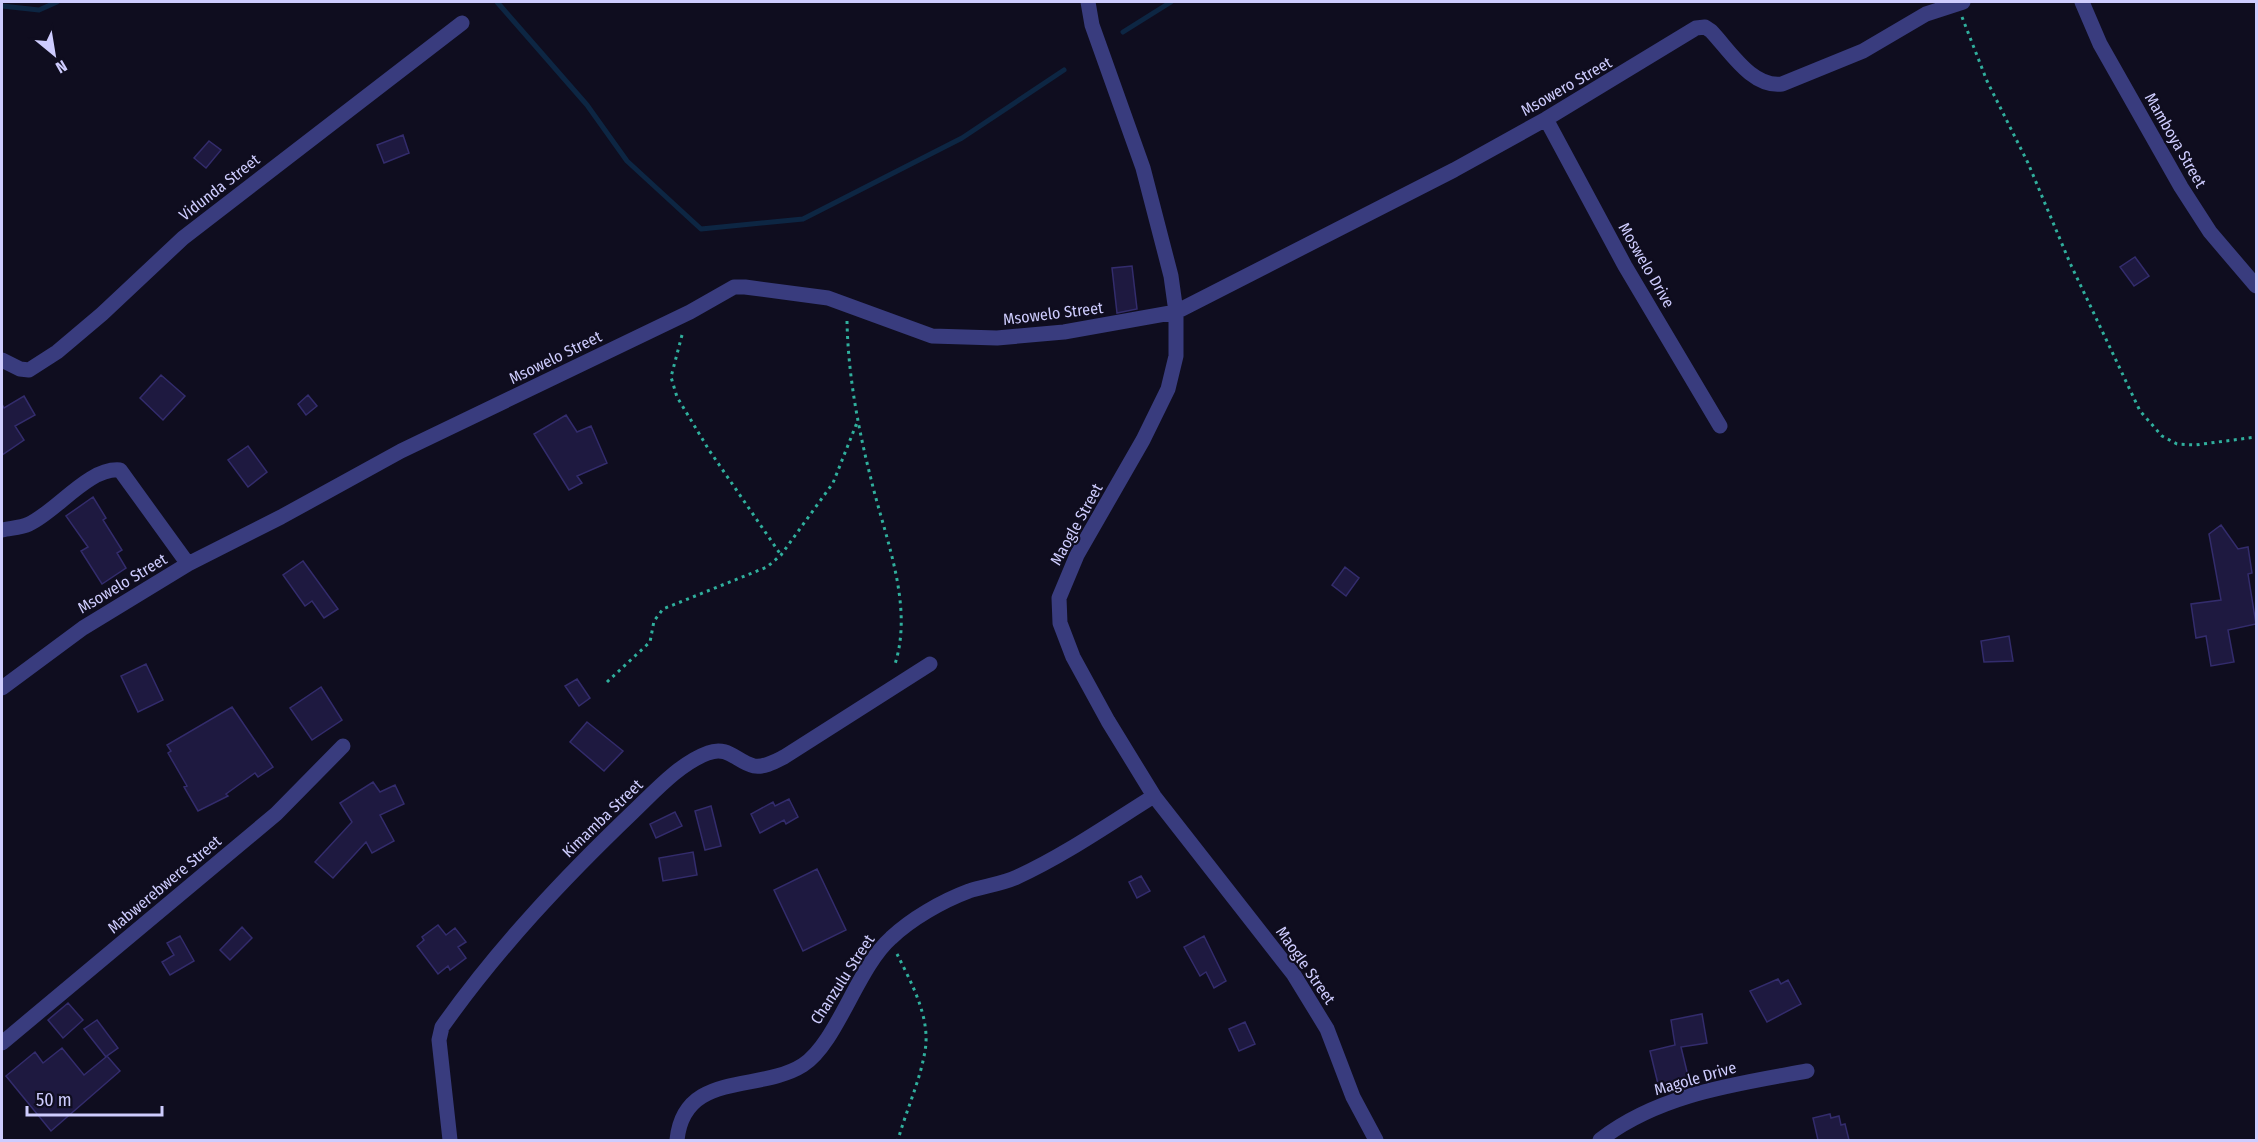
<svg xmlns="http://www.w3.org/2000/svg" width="2258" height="1142" font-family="'Fira Sans Condensed',sans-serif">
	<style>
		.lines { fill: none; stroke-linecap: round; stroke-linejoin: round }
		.stream { stroke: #0d2643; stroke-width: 5 }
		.building { fill: #1e1940; stroke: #332c6c; stroke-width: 1.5 }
		.path { stroke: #30af9d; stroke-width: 3; stroke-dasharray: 3 4.5; stroke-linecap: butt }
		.minor { stroke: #393c7e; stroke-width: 15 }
		.labels { text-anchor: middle; stroke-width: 4.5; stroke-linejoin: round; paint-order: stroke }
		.street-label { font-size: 16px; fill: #ceccfe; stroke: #0f0d1f }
	</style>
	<rect width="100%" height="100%" fill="#0f0d1f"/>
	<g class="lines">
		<path class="stream" d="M497,2L587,105L627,161L701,229L803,219L962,138L1064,70
			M2,6L39,10L57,2
			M1123,32L1171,2"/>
	</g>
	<path class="building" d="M403,135L409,153L384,163L377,145Z
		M209,141L221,150L206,168L194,158Z
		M2135,257L2149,276L2134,286L2120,267Z
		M1132,266L1137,309L1117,313L1112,268Z
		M161,375L185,396L163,420L140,398Z
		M308,395L317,406L306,415L298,404Z
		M24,396L35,415L15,426L24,440L2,455V404L4,408Z
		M566,415L577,432L591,426L607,463L577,476L582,483L569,490L534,434Z
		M248,446L267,472L248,487L228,460Z
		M93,497L106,518L103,520L122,550L117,553L126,568L102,584L81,551L88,547L66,516Z
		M2221,525L2238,549L2248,547L2252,573L2248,574L2256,624L2228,630L2234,662L2211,666L2206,636L2196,638L2191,604L2221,600L2209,534Z
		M303,561L338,609L324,618L312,601L305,606L283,575Z
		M1345,567L1359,578L1346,596L1332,585Z
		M2009,636L2013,661L1984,662L1981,641Z
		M146,664L163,700L138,712L121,676Z
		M577,679L590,698L579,706L565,686Z
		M321,687L342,720L312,740L290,708Z
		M232,707L273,767L258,777L255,773L226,794L228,796L198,811L184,787L187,786L168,753L171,751L167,745Z
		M587,722L623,751L604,771L570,742Z
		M373,782L380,792L395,785L404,804L380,815L394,841L372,853L366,842L333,878L315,862L352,822L340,803Z
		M789,799L798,817L786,824L784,820L760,833L751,814L773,802L775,806Z
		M711,806L721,846L705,850L695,811Z
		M675,812L682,826L656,838L650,824Z
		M693,852L697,875L663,881L659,858Z
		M817,869L846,930L803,951L774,890Z
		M1141,876L1150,891L1137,898L1129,882Z
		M438,925L446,935L455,928L466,942L458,947L466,958L450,970L448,966L438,974L417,946L424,940L422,937Z
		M242,927L252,938L230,960L220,950Z
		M180,936L194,961L170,975L162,962L174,955L167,943Z
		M1204,936L1226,981L1214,988L1206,972L1200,976L1184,947Z
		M1778,979L1781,984L1788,980L1801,1004L1767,1022L1750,991Z
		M68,1003L83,1020L63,1038L48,1020Z
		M1702,1014L1707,1043L1681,1047L1689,1080L1659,1088L1650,1051L1675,1045L1671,1020Z
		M97,1020L118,1048L107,1056L120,1071L51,1131L6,1076L35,1052L43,1063L62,1048L84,1075L106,1057L84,1029Z
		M1245,1022L1255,1044L1239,1051L1229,1029Z
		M1830,1114L1831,1118L1839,1116L1841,1125L1845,1124L1849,1140H1818L1813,1118Z"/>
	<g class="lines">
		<path class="path" d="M1962,17L1987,81L2028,163L2070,263L2140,411L2162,436L2177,444L2195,445L2256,437
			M847,321C848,374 858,428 871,479C885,538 915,607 894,667
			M682,335L671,377L677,397L709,450L781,555
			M607,682L650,642L654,621L663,609L767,567L781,555L833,483L858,420
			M897,954C911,982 931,1018 925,1051C920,1081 906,1111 898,1140"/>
		<path class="minor" d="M1088,2L1092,25L1143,168L1171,276L1176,312V356L1168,389L1143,440L1077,555L1059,598L1060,623L1073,657L1108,721L1154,796L1294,975L1327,1029L1353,1097L1376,1140
			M2082,2L2100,44L2181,187L2210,232L2256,286
			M1546,119L1625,266L1720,426
			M2,360L20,369L29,370L57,352L102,314L183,238L462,23
			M2,530C10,528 21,528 29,524C57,511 89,467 120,470L188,564
			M2,688L83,628L188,564L281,517L401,451L690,312L734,287H745L828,298L932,336L997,338L1064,332L1176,312L1454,170L1546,119L1696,28L1705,27L1711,31C1730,51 1752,88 1782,84L1863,51L1926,14L1963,2
			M2,1043L276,814L343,746
			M450,1140L439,1040L442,1027C498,948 563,879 633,812C654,792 680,763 708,753C728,745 737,762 754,766C764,768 776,761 784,757L930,664
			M677,1140C684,1070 759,1093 803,1065C837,1043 857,968 891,938C911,919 942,901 969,891C984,886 1002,884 1017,877C1065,855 1109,824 1154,796
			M1600,1140C1659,1094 1736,1084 1807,1071"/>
	</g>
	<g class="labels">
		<g class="street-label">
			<text transform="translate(1566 86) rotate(-30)" y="6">Msowero Street</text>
			<text transform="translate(2176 140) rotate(60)" y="6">Mamboya Street</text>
			<text transform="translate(219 187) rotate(-38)" y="6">Vidunda Street</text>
			<text transform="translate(1647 265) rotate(60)" y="6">Moswelo Drive</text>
			<text transform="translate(1053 313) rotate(-7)" y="6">Msowelo Street</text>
			<text transform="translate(555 357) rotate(-26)" y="6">Msowelo Street</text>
			<text transform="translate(1076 524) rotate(-61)" y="6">Maogle Street</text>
			<text transform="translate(122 583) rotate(-31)" y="6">Msowelo Street</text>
			<text transform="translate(602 818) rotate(-44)" y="6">Kimamba Street</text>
			<text transform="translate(164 884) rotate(-40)" y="6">Mabwerebwere Street</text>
			<text transform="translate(1306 965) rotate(55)" y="6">Maogle Street</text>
			<text transform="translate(842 979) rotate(-57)" y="6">Chanzulu Street</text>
			<text transform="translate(1695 1078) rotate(-16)" y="6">Magole Drive</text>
		</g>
	</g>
	<rect width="2258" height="1142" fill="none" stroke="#ceccfe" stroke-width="6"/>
	<g transform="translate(54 54) rotate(150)" stroke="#0f0d1f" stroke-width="4.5" paint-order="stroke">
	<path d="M0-4.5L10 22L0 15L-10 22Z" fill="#ceccfe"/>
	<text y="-9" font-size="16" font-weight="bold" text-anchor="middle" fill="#ceccfe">N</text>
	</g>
	<path d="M27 1106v9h135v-9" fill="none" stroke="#ceccfe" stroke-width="3"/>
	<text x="36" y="1106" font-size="18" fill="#ceccfe" stroke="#0f0d1f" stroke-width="4.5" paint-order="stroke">50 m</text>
</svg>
